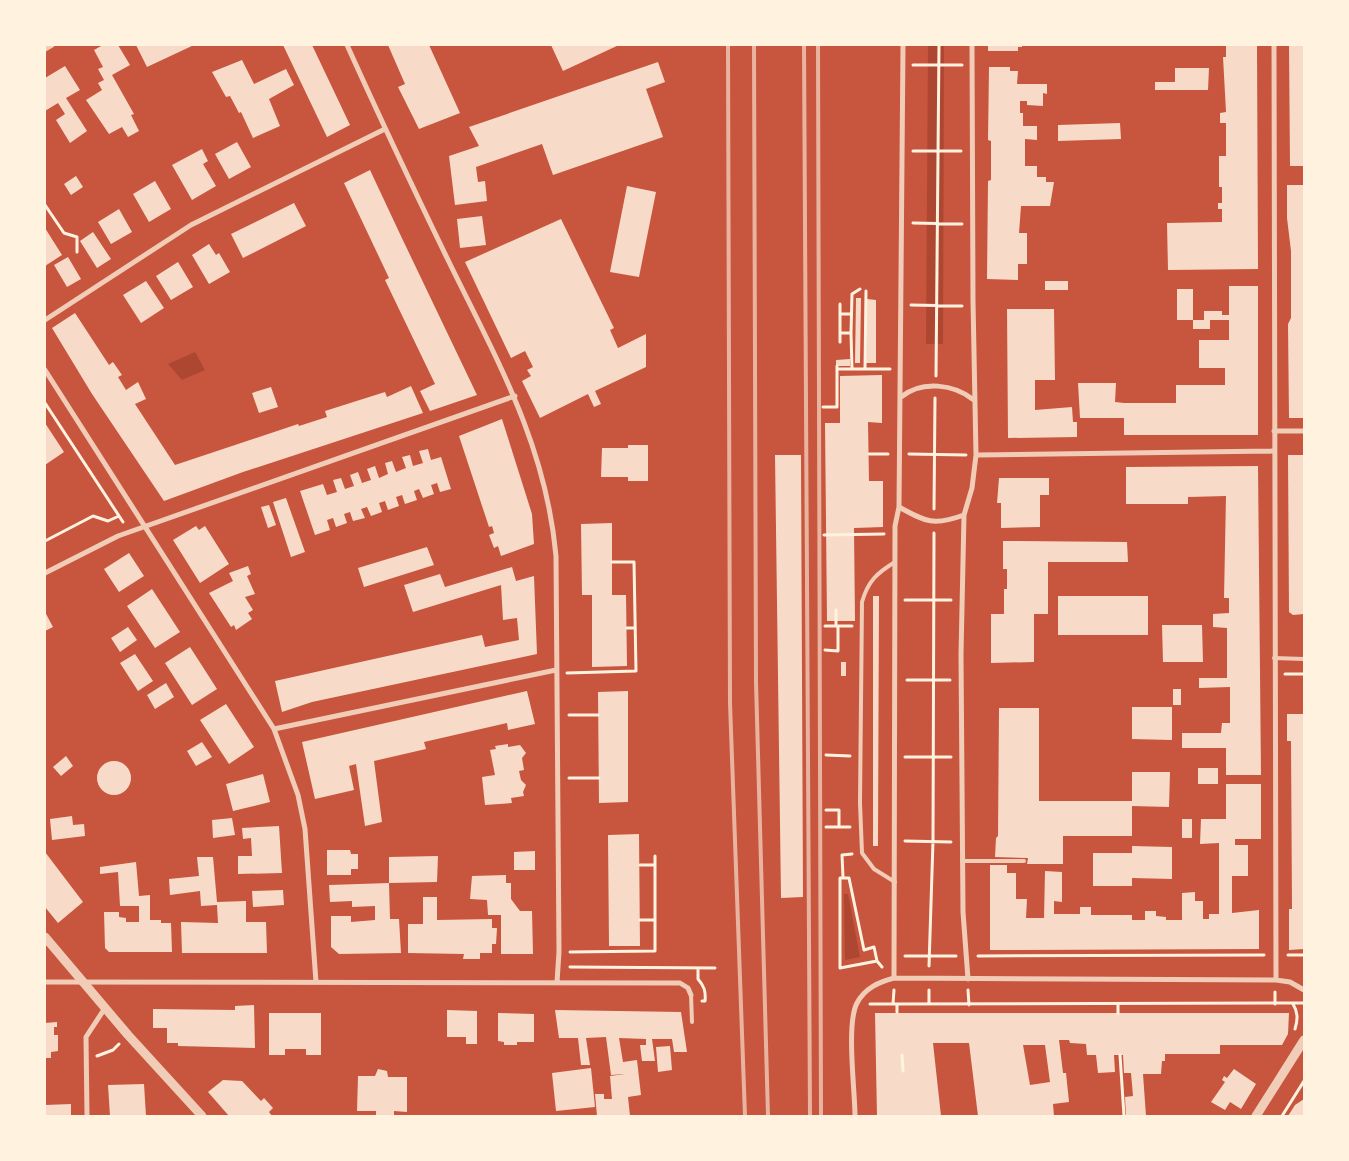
<svg xmlns="http://www.w3.org/2000/svg" width="1349" height="1161" font-family="'PT Sans',sans-serif">
	<style>
		.green { fill: #ae4732 }
		.building { fill: #f7dbc8; fill-rule: evenodd }
		.lines { fill: none; stroke-linecap: round; stroke-linejoin: round }
		.path { stroke: #fff3e0; stroke-width: 3 }
		.service { stroke: #f1ccb7; stroke-width: 4 }
		.minor { stroke: #f1ccb7; stroke-width: 5 }
		.tertiary { stroke: #f1ccb7; stroke-width: 9 }
		.rail { stroke: #e9b49f; stroke-width: 4 }
	</style>
	<rect width="100%" height="100%" fill="#c8553d"/>
	<path class="green" d="M928,45H944L943,344H926Z
		M195,352L205,370L182,380L168,364Z
		M844,894H848L860,957L845,960Z"/>
	<path class="building" d="M103,45H118L130,65L112,75L134,114L131,115L139,131L128,137L122,127L109,134L86,100L102,90L98,83L104,80L98,69L103,67L94,50Z
		M136,45H194L147,67Z
		M283,45H312L350,125L327,137Z
		M388,45H429L460,113L419,129L398,87L405,84Z
		M551,45H619L563,71Z
		M988,45H1022V47H1018V51H988Z
		M1226,45H1257L1258,269L1168,270L1167,223L1222,222V209H1218V203H1222V187H1219V156H1226V123H1220V113L1226,112L1223,57H1226Z
		M1289,45H1304V166H1290Z
		M242,60L254,84L286,69L294,85L269,99L280,126L253,138L241,112L239,113L230,96L226,97L212,72Z
		M658,62L665,82L646,89L663,137L553,175L542,144L476,167L478,182L485,181L487,201L455,205L449,156L479,146L469,127Z
		M65,66L80,90L66,98L87,131L70,143L56,120L65,114L58,103L45,111V78Z
		M989,67H1010V71H1018L1017,84H1047V94L1043,93V106L1027,105V101H1020V113H1023V126H1037V140L1025,139V166H1037V177H1046V182H1054L1050,206H1021L1019,233H1027V264H1018V280L987,279L988,181L991,180V141L988,140Z
		M1175,68H1209L1208,90H1155V82H1175Z
		M1120,123L1121,139L1058,141V125Z
		M237,142L251,167L229,179L215,154Z
		M202,149L208,161L203,164L216,186L192,200L172,165Z
		M370,170L400,234L477,395L430,411L420,391L435,384L385,280L389,278L344,183Z
		M76,176L83,187L71,195L64,184Z
		M155,181L171,209L149,222L133,194Z
		M1287,185H1304V418H1289L1288,324L1291,318V251L1287,218Z
		M627,186L656,192L639,277L610,272Z
		M294,203L306,226L243,258L231,234Z
		M119,209L132,232L111,244L98,222Z
		M482,216L486,245L460,248L457,219Z
		M561,219L614,328L610,330L618,348L646,334V367L595,391L601,404L594,407L588,394L540,418L522,381L531,376L527,370L533,367L525,351L511,358L465,262Z
		M45,228L62,255L45,266Z
		M93,232L111,259L97,268L80,241Z
		M209,244L216,255L219,253L230,272L209,284L192,255Z
		M68,257L81,279L67,287L54,265Z
		M178,262L193,287L171,300L156,276Z
		M146,281L164,308L141,323L123,295Z
		M1045,281H1068V290H1045Z
		M1229,286H1258V435H1124V418H1080L1078,383H1116L1115,402L1124,403H1176V385H1225V368H1199V340H1229V320H1210V329H1193V320H1177V289H1193V320H1204V311H1222V315H1229Z
		M856,298H861L860,363H855Z
		M867,299L876,300V363H866Z
		M1007,309H1054L1055,380H1035V410L1072,407L1073,422H1077V437L1008,438Z
		M75,313L109,365L113,362L122,375L118,377L126,390L138,382L146,399L135,404L175,465L298,424L299,426L327,417L325,411L385,392L387,397L411,386L423,413L243,472L164,501L92,394L52,328Z
		M850,359V366H836V360Z
		M882,375V423L868,422L869,481H883V527L854,528L855,621H827L825,423H840V376Z
		M271,387L278,407L259,413L252,393Z
		M502,419L532,514L534,544L501,556L498,546L494,548L489,535L494,533L492,526L489,527L459,436Z
		M45,423L64,452L45,465Z
		M628,445H648V481H628V477H601L602,448H628Z
		M428,449L431,460L441,457L451,489L440,492L437,483L431,485L434,494L423,498L419,489L414,491L417,500L405,504L402,495L396,497L399,506L388,510L385,501L379,503L382,512L371,516L367,507L361,509L365,518L353,521L350,512L344,514L347,523L336,527L333,518L327,520L330,530L315,535L300,491L323,484L327,495L337,492L333,480L341,478L345,489L354,486L350,475L358,472L362,483L371,480L367,469L375,466L379,478L388,474L385,463L392,461L396,472L406,468L402,457L410,455L413,466L423,463L419,451Z
		M775,455H801L803,897L781,898Z
		M1288,455H1304V614L1293,615L1289,612Z
		M1258,466L1261,775H1226V748H1182V733H1221L1222,723H1230V687L1199,688V678H1227V628L1213,627V614L1229,613V598H1224L1226,496L1188,497V504H1126V467Z
		M999,478H1049V495H1040V527L1001,528V503H997Z
		M286,498L305,552L291,557L273,502Z
		M269,505L276,525L268,528L261,507Z
		M612,523V595H626L627,666L592,667V595H582L581,524Z
		M196,526L199,530L205,526L229,564L200,583L173,540Z
		M1003,541L1127,542L1128,562H1048V614H1034V662L991,663V614H1004V589H1007V569H1003Z
		M427,547L434,565L364,587L358,568Z
		M129,553L144,576L119,592L104,569Z
		M248,566L251,574L247,576L255,594L245,597L253,610L248,613L252,619L236,630L234,625L231,627L209,593L233,581L229,573Z
		M512,567L516,581L534,576L537,654L312,702L282,712L275,681L482,635L485,647L519,640L517,618L503,620L501,585L413,612L404,585L440,574L445,587Z
		M152,589L180,632L155,648L127,606Z
		M873,596H879L878,846H873Z
		M1058,596H1148V635H1058Z
		M45,612L53,627L45,631Z
		M1162,625H1202L1203,662H1163Z
		M128,627L137,640L120,652L111,638Z
		M190,647L217,689L192,705L165,663Z
		M135,654L153,681L138,691L120,663Z
		M841,662H846V676H841Z
		M166,683L174,697L155,709L147,695Z
		M1173,689H1181V705H1173Z
		M527,691L535,724L508,730L507,723L424,742L426,749L374,761L382,822L365,826L356,764L349,766L354,790L315,799L302,742Z
		M628,691V802L599,803L598,692Z
		M226,704L254,747L229,764L200,720Z
		M1132,707H1172V740L1132,739Z
		M999,708H1039V801H1132V772H1170L1169,807L1132,806V836H1063V864H1027L1028,858L995,857L996,838L998,836Z
		M1287,714H1304V949L1289,950V909H1292L1291,741H1287Z
		M202,742L212,757L196,766L187,751Z
		M508,744V747L520,745L526,753L522,758L524,770L519,771L521,780L526,785L523,792L524,796L511,798L512,803L485,805L482,777L495,775L490,750L496,749L495,746Z
		M66,756L73,766L61,776L53,767Z
		M97 778a17 17 0 1 1 34 0a17 17 0 1 1-34 0Z
		M1198,768H1218V784H1198Z
		M263,774L270,802L233,811L226,784Z
		M1226,784H1261V839H1235V845H1248V876H1232V913L1259,910V949L990,950V865H1007V873H1016V899H1027L1026,918H1044L1045,871L1062,872V902L1054,901V914H1080V907H1091V915H1132V920H1145V911H1156V916L1166,917V920H1182V893L1195,892V901H1203V919H1209V914H1219V843L1200,844L1201,819H1226Z
		M72,816L73,825L84,824L85,836L52,840L50,819Z
		M232,818L235,835L213,838L212,820Z
		M1182,819H1192V838H1182Z
		M279,826L282,873L238,874V856H252L251,838L243,839L242,828Z
		M639,834L640,946H609L608,835Z
		M1132,846L1172,847V879L1132,878V886H1093V853H1132Z
		M327,850H350L351,854H358V869H351V875H327Z
		M535,851V870H514V852Z
		M45,852L83,902L58,923L45,907Z
		M438,856L437,882L389,883V857Z
		M197,857H213L217,902L246,901V922H266L267,953H182L181,922L218,923L217,905L201,906L200,891L170,895L169,879L199,876Z
		M136,862L139,896L150,895V920H161V923H171L172,952H109L105,948L104,912H119V917L126,918V922H139V906H120L118,872L100,874V867Z
		M506,875V883H511V899L520,911H532L533,954H501V915H488L487,900L470,899L472,876Z
		M389,883L390,919H399L401,953L339,954L331,947V916H351V922L375,920V906L352,907V901L330,902L329,885Z
		M283,890L284,905L253,907L252,891Z
		M423,897H437V920L492,919V928H497L496,944H492V953H480V959H463L464,954L408,953V924H423Z
		M254,1005L255,1048L178,1046V1043H167V1028H153V1009L235,1010V1006Z
		M447,1010L477,1011V1044H466V1037H447Z
		M555,1010L681,1012L687,1052H674L672,1039H652L655,1061H642L640,1045H646V1039L619,1038L623,1062L637,1060L641,1095L628,1097L630,1116H597L595,1094H604V1099H612L610,1076L625,1074L611,1075L606,1037L586,1038L590,1065H581L578,1038H559Z
		M269,1013H321V1055H306V1049H285V1055H269Z
		M498,1013L534,1014V1042H517V1045H504V1042L498,1041Z
		M875,1013H1289L1288,1034L1282,1045H1220V1054H1165V1061H1162L1161,1074H1143L1146,1116H1126L1125,1097L1133,1096L1131,1073H1124L1123,1055H1114L1115,1072L1098,1073L1096,1055H1087L1086,1044L1070,1043L1069,1040H1059L1063,1073H1066L1069,1102L1053,1104L1054,1116H978L969,1043H933L941,1116H877ZM1023,1045H1045L1050,1082L1030,1085Z
		M57,1022V1027H54V1035H58V1051L51,1052V1058H45V1023Z
		M670,1046L672,1070L658,1072L656,1047Z
		M591,1068L595,1107L556,1111L552,1073Z
		M378,1069L387,1071L388,1077H407V1112L394,1111V1115H376V1111H357L358,1076H375Z
		M1234,1069L1256,1084L1241,1109L1230,1102L1225,1110L1211,1102L1225,1082L1222,1080L1224,1076L1227,1078Z
		M223,1080L242,1081L261,1101L264,1098L273,1108L269,1112L272,1116H229L208,1092Z
		M144,1084L146,1116H110L108,1085Z
		M1304,1099V1116H1288L1295,1105Z
		M71,1104V1116H45V1105Z"/>
	<g class="lines">
		<path class="path" d="M913,65H962
			M913,151H961
			M45,205L64,233L77,237V252
			M913,223L962,224
			M911,305L962,306
			M840,314H851
			M840,333H851L852,294L860,289
			M851,333L852,369
			M840,342V304
			M837,369H890
			M865,369L866,291
			M936,376L939,45
			M45,403L123,522
			M823,407H837V366
			M869,454H888
			M909,454L966,455
			M934,509L935,398
			M824,535L884,534
			M45,541L93,516L108,521L119,516
			M905,600H951
			M825,626H852
			M836,626V610
			M627,628H635
			M825,650L838,651V626
			M567,673L636,671L634,562H612
			M1285,674H1304
			M907,680H950
			M569,715H598
			M826,755L850,756
			M905,757H951
			M569,778H599
			M826,810H839V827
			M826,827H850
			M905,841L951,842
			M640,865H655
			M843,877L842,855L852,854
			M640,920H655
			M570,952L655,951V856
			M1288,955H1304
			M905,956H956
			M978,956L1264,955
			M877,961L840,968V878H849L864,950L874,947L877,961L882,967
			M929,966L933,841L934,533
			M570,967L715,968
			M698,968V979C704,986 706,991 705,1001H702
			M894,990L893,1004L1303,1003
			M929,990V1004
			M968,990L969,1005
			M870,1004H893
			M897,1004V1012
			M1118,1004V1013
			M1275,1004V992
			M1293,1004C1298,1012 1298,1019 1295,1029
			M902,1055L903,1071
			M1120,1055L1124,1116
			M97,1056L113,1050L119,1044
			M1282,1116L1304,1081"/>
		<path class="service" d="M1274,658L1304,659
			M962,861H1024
			M895,882L874,869L862,853L860,803L862,602C868,581 877,573 895,562
			M691,995L692,1022"/>
		<path class="minor" d="M347,45C380,118 414,190 449,262C497,360 546,445 556,556L559,952L557,982
			M1274,45L1276,980
			M45,49L52,45
			M45,320L191,225L385,129
			M45,370L274,729L298,795L305,829L316,982
			M901,397C922,380 954,384 974,400
			M1274,431H1304
			M976,455L1273,451
			M899,507C926,522 934,526 964,515
			M45,573L118,536L515,396
			M274,729L556,670
			M894,978L895,526L899,507L903,45
			M968,979L963,912L961,654L964,515L972,488L976,455L973,301L972,45
			M45,982L680,983L688,988L691,995
			M87,1116L86,1037L105,1008
			M855,1116C855,1090 846,1024 857,1003C865,988 879,982 894,978L1276,980L1290,982L1304,990"/>
		<path class="tertiary" d="M45,937L128,1035L202,1116
			M1256,1116L1304,1040"/>
		<path class="rail" d="M728,45L730,703L745,1116
			M754,45L756,682L768,1116
			M804,45L810,1116
			M818,45L821,1116"/>
	</g>
	<rect width="1349" height="1161" fill="none" stroke="#fff3e0" stroke-width="92"/>
</svg>
